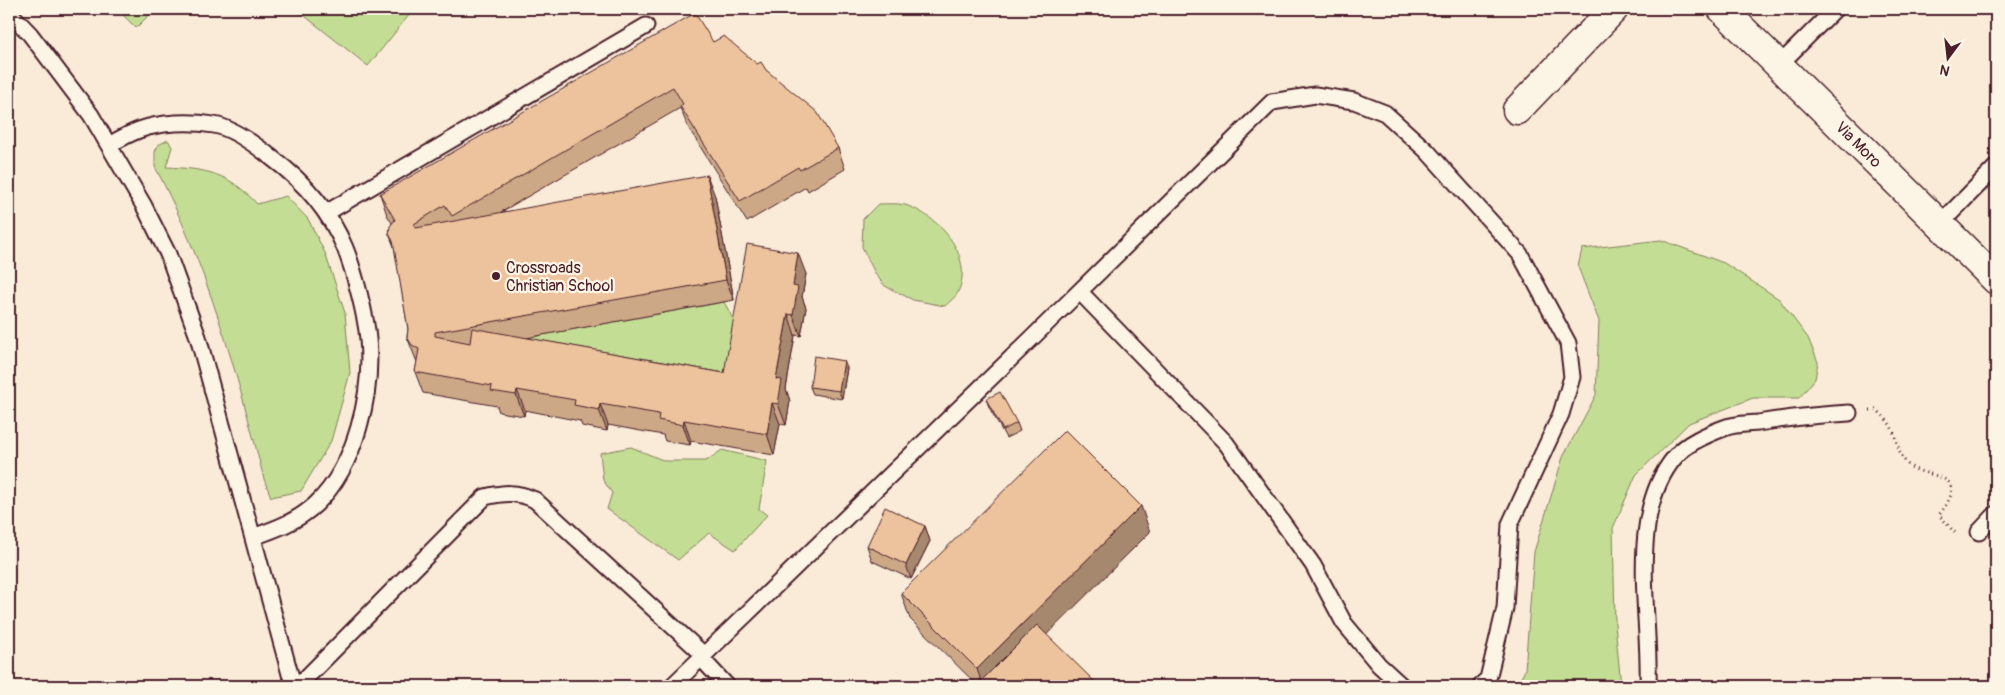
<svg xmlns="http://www.w3.org/2000/svg" width="2005" height="695" font-family="Pangolin,sans-serif">
	<style>
		.green { fill: #c3dd94; stroke: #867e60 }
		.lines { fill: none; stroke-linecap: round; stroke-linejoin: round }
		.service-casing { stroke: #4a1f2b; stroke-width: 19 }
		.minor-casing { stroke: #4a1f2b; stroke-width: 31 }
		.path { stroke: #4a1f2b; stroke-width: 3; stroke-dasharray: 1 4; stroke-linecap: butt }
		.service { stroke: #fcf5e5; stroke-width: 15 }
		.minor { stroke: #fcf5e5; stroke-width: 28 }
		.wall { fill: #cca887; stroke: #4a1f2b }
		.shaded-wall { fill: #a6886e; stroke: #4a1f2b }
		.building { fill: #edc39d; stroke: #4a1f2b }
		.poi-dot { fill: #4a1f2b; stroke: #fcf5e5; stroke-width: 2 }
		.labels { text-anchor: middle; stroke-width: 4.5; stroke-linejoin: round; paint-order: stroke }
		.street-label { font-size: 16px; fill: #4a1f2b; stroke: #fcf5e5 }
		.poi-label { font-size: 16px; fill: #4a1f2b; stroke: #fcf5e5; text-anchor: start }
	</style>
	<rect width="100%" height="100%" fill="#f9ebd7"/>
	<filter id="ink" filterUnits="userSpaceOnUse"><feTurbulence type="fractalNoise" baseFrequency=".02" numOctaves="2"/><feDisplacementMap in="SourceGraphic" scale="10" xChannelSelector="R" yChannelSelector="G"/><feConvolveMatrix kernelMatrix="1 2 1 2 8 2 1 2 1" color-interpolation-filters="sRGB"/></filter>
	<g filter="url(#ink)">
		<path class="green" d="M117,9H155L136,28Z
			M296,9H414L368,66Z
			M168,140L172,147L166,167C207,169 229,173 257,204L286,196L308,219L325,253L345,313L350,373L331,441L301,491L271,497L264,479C237,373 207,264 155,167V152L158,145Z
			M878,204C886,204 897,203 905,205C938,215 975,256 958,292C956,297 949,302 945,306L913,300L885,286L876,275L862,247L863,219Z
			M1661,240L1724,263L1779,299L1808,338L1818,362L1815,379L1799,398H1753L1689,423L1636,475L1613,528L1615,624L1621,686H1517L1525,670L1534,552L1563,457L1596,395L1599,321L1578,267L1582,249Z
			M724,302L742,335L732,394L442,353Z
			M631,447L665,461H706L722,450L767,461L759,509L767,515L735,550L709,533L678,560L607,509L612,493L603,480L600,453Z"/>
		<g class="lines">
			<defs>
				<path id="service" d="M9,12L30,34L91,115L144,206L168,254L198,337L290,674L296,686
					M1779,65L1835,9
					M109,145C118,140 128,134 139,130C161,122 190,121 214,125C233,128 257,146 272,158C303,181 330,212 345,248C354,270 366,316 368,339C373,392 356,466 316,504C298,521 276,529 253,537
					M326,213L646,26
					M1940,224L1996,167
					M1080,292L1226,443L1313,565L1344,623L1379,665L1402,686
					M1979,532L1996,514
					M701,658L727,686
					M298,686L485,497C503,493 517,491 535,500L704,655
					M672,686L1033,337L1272,102L1315,95L1354,101L1385,113L1427,151L1520,254L1568,343L1572,377L1561,414L1510,524L1505,608L1488,679L1480,686
					M1648,686C1651,615 1626,515 1675,457C1686,443 1708,434 1724,428C1734,424 1747,424 1758,423C1788,418 1818,415 1849,413"/>
				<path id="minor" d="M1722,9L1996,280
					M1517,110L1614,9"/>
			</defs>
			<use href="#service" class="service-casing"/>
			<use href="#minor" class="minor-casing"/>
			<path class="path" d="M1870,410H1877C1900,430 1892,441 1905,461C1918,482 1977,466 1939,515L1957,535"/>
			<use href="#service" class="service"/>
			<use href="#minor" class="minor"/>
		</g>
		<path class="wall" d="M713,42L766,70L838,148L845,169L808,191L806,187L747,222L688,127L680,108L501,212L715,196L734,300L526,338L724,373L806,274L802,297L806,308L801,336L795,335L786,389L790,401L786,425L780,424L774,455L691,441L690,445L665,441L663,435L608,425L607,431L582,426L580,421L525,410L524,416L499,412L497,406L423,393L415,372L417,362L407,337L408,329L395,249L389,234L392,223L387,215L380,194Z
			M844,361L847,368L842,399L813,394L810,387Z
			M986,399L1017,423L1020,431L1006,438L989,407Z
			M925,526L930,541L911,579L872,561L867,546Z
			M1150,532L977,685L910,619L901,593Z"/>
		<path class="shaded-wall" d="M707,175L715,196L734,300L726,280Z
			M798,253L806,274L802,297L806,308L801,336L793,315V286Z
			M788,314L795,335L786,389L790,401L786,425L778,404L776,379Z
			M844,361L847,368L842,399L839,391Z
			M517,390L525,410L524,416L516,395Z
			M772,403L780,424L774,455L767,434Z
			M600,404L608,425L607,431L599,410Z
			M684,420L691,441L690,445L683,425Z
			M1141,506L1150,532L995,686H983L977,669Z
			M925,526L930,541L911,579L906,565Z"/>
		<path class="building" d="M695,13L713,42L724,36L757,64L761,62L766,70L817,112L838,148L800,170L798,167L740,201L680,106L683,104L673,87L452,216L445,205L414,224L416,228L707,175L726,280L435,332V336L470,343L472,328L724,373L747,244L798,253L793,286L798,287L793,315L788,314L776,379L782,380L778,404L772,403L767,434L684,420L683,425L658,420L659,414L600,404L599,410L574,405L575,400L517,390L516,395L491,391L492,386L415,372L419,349L412,345L407,337L408,329L393,241L389,234L390,226L395,220L380,194Z
			M814,356L844,361L839,391L810,387Z
			M1000,392L1017,423L1003,430L986,399Z
			M1065,430L1141,506L977,669L901,593Z
			M885,507L925,526L906,565L867,546Z
			M1037,625L1099,686H976Z"/>
	</g>
	<circle class="poi-dot" cx="496" cy="276" r="5"/>
	<g class="labels">
		<g class="street-label">
			<text transform="translate(1859 144) rotate(45)" y="6">Via Moro</text>
		</g>
		<g class="poi-label">
			<text x="506" y="273">Crossroads<tspan x="506" dy="18">Christian School</tspan></text>
		</g>
	</g>
	<rect width="2005" height="695" fill="none" stroke="#fcf5e5" stroke-width="30"/>
	<rect x="15" y="15" width="1975" height="665" fill="none" stroke="#4a1f2b" stroke-width="2" filter="url(#ink)"/>
	<g transform="translate(1948 58) rotate(195)" stroke="#fcf5e5" stroke-width="4" paint-order="stroke">
	<path d="M0-4L9 19L0 12L-9 19Z" fill="#4a1f2b"/>
	<text y="-8" font-size="14" font-weight="bold" text-anchor="middle" fill="#4a1f2b">N</text>
	</g>
</svg>
